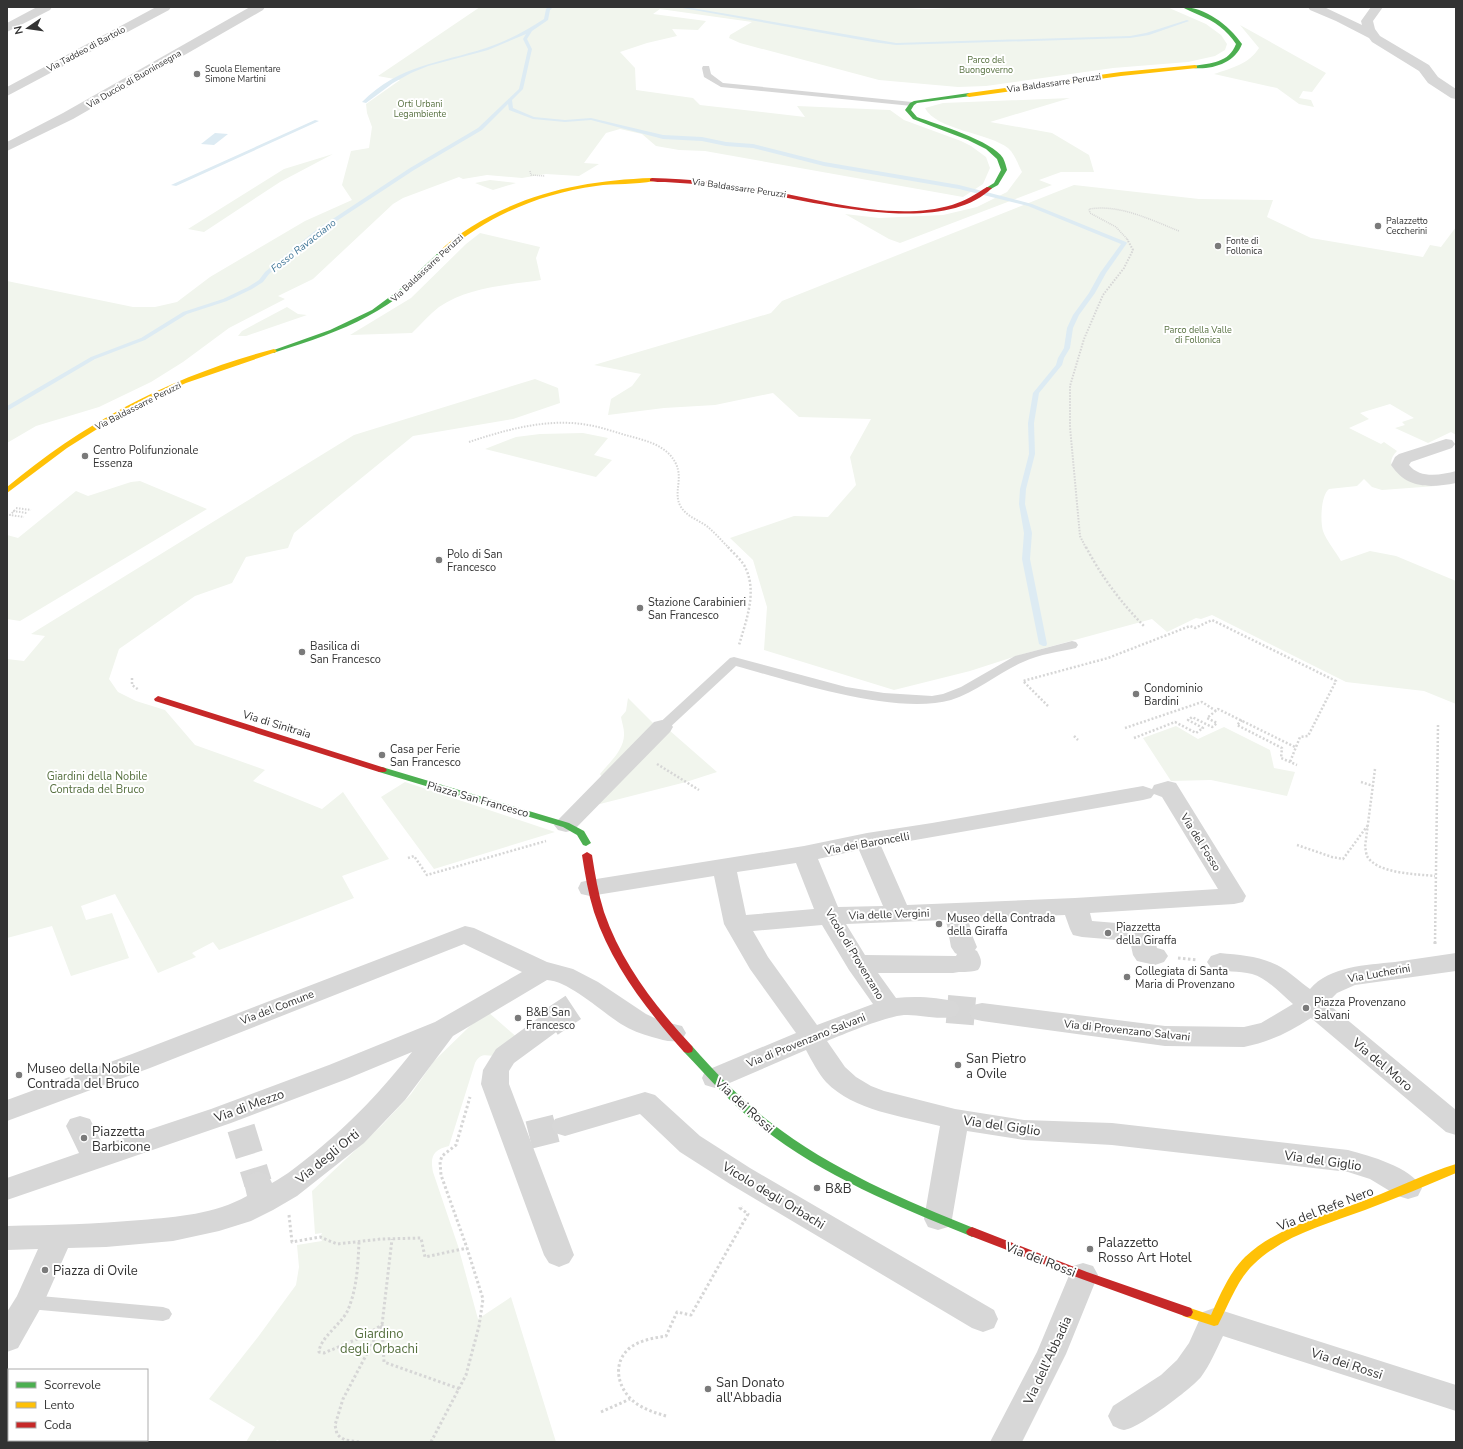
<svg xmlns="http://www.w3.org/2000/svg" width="1463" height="1449" font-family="'Nunito Sans',sans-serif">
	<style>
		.green { fill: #f1f5ed }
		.water { fill: #ddebf3 }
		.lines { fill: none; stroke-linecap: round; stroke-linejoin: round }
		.stream { fill: #ddebf3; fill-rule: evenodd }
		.street-tunnel-far1 { stroke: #d6d6d6; stroke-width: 22; stroke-dasharray: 22 11; stroke-linecap: butt }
		.street-tunnel { stroke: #d6d6d6; stroke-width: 28; stroke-dasharray: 28 14; stroke-linecap: butt }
		.path-far3 { stroke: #d6d6d6; stroke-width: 1.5; stroke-dasharray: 1 1; stroke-linecap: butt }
		.path-far2 { stroke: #d6d6d6; stroke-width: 2; stroke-dasharray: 1.5 1.5; stroke-linecap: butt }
		.path-far1 { stroke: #d6d6d6; stroke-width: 2.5; stroke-dasharray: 2 2; stroke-linecap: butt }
		.path { stroke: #d6d6d6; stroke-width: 3; stroke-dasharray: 2.5 2.5; stroke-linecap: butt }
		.lane { fill: #d7d7d7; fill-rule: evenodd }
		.street { fill: #d7d7d7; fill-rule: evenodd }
		.fast { fill: #4caf50; fill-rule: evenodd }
		.slow { fill: #ffc107; fill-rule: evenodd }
		.jam { fill: #c62828; fill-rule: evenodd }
		.poi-dot { fill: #7a7a7a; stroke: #fff; stroke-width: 1.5 }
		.labels { text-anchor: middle; stroke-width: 4; stroke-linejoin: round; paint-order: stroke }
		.far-street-label { font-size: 9px; fill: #333; stroke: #fff }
		.far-park-label { font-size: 9px; fill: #56703f; stroke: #fff }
		.far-poi-label { font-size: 9px; fill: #333; stroke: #fff; text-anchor: start }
		.far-water-label { font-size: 10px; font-style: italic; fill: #3f7597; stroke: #fff }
		.poi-label { font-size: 11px; fill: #333; stroke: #fff; text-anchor: start }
		.street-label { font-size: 11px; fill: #333; stroke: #fff }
		.park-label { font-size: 11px; fill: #56703f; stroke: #fff }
		.near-poi-label { font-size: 13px; fill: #333; stroke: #fff; text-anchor: start }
		.near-street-label { font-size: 13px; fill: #333; stroke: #fff }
		.near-park-label { font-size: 13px; fill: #56703f; stroke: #fff }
	</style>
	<rect width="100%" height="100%" fill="#fff"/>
	<path class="green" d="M480,7H887L926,9L976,7H1167L1206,24L1221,35L1227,44L1225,50L1215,56L1188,62L1113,68L986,86L958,87L879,80L740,43L729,38L730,35L752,22L660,9L653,14L706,21L698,30L672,29L677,36L647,43L620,52L635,68L636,90L693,98L700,105L805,117L797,106L890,110L904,120L961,141L971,146L986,157L990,168L983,184L963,197L705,151L679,150L656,146L642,134L620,129L606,133L584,163L599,164L579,176L546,174L522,178L487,175L463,179L459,177L403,198L393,204L313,279L278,296L285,299L229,328L183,362L151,382L99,407L36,426L7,443V281L133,307H155L177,302L210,277L305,221L352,200L342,185L351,151L369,148L372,127L367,113L366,104L400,80L378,76Z
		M1240,25L1326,73L1312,92L1303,91L1299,98L1311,100L1314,107L1299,104L1277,88L1214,74C1232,68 1249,64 1259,48Z
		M1070,98L990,122L1052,133L1089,155L1094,172H1061L1039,180L1052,185L900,243L889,239L845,214L879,218L943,215L977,207L1007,192L1022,172C1018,165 1015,154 1008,148C989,133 936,130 925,108L943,103Z
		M333,154L280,182L204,232L188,229L284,169Z
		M490,180L516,183L493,190L475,183Z
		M1074,185L1199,199L1273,200L1267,217L1311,238L1423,257L1430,245L1441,247L1456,227V435L1451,432L1428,443L1395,428L1405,425L1402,422L1414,418L1390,404L1360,413L1369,419L1349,428L1381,444L1384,442L1397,451C1375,473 1422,482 1436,486L1382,490L1372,487L1364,479L1357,486L1329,489C1321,495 1320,521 1323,531C1326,540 1336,552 1341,561L1370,551L1396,556L1456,581V704L1424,691L1346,682L1212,615L1201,619L1196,618L1167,632L1152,619L1023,654L970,671L894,690L764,650L767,607L753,560L730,538L794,516L828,517L856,485L850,457L871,419L799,417L773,393L715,405L664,408L608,415L611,399L632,386L641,374L594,365L771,313L782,301Z
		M480,233L540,247L536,258L541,280C508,285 468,287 439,307C430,314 421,324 412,333L350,335L411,298L466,244Z
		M287,307L298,314L307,315L246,336H238L242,331Z
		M535,379L558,388L560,403L513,419L413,436L294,533L288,548L246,557L232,583L195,596L119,649L109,679L118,692L136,701L165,710L195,745L265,770L253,781L322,809L343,792L389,859L342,876L354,898L219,950L213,942L192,953L196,957L158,973L115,894L81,906L86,920L112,913L129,958L71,976L52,926L7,938V659L24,661L45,636L31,634L354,435Z
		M583,433L608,438L594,455L612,460L596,477L485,449L516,437L540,434Z
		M140,481L207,509L20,621L7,619V535L18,538L76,491L88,496L131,482Z
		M628,698L654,724L602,777L600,774C610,762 625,749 624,733C624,728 622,723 621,717L626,711Z
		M1176,726L1198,739L1224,727L1270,750L1274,768L1295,772L1287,796L1211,780L1171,781L1143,738Z
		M669,730L717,772L686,782L596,805Z
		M405,782L555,832L434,869L381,797Z
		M488,1012L519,1039C513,1043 505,1052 498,1055C488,1058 482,1050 475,1063L449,1146C433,1150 430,1156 433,1172L458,1246L478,1319L511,1297L556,1442H282L277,1440L275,1442H246L255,1427L209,1399L258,1337L296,1285L299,1267L297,1245L322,1241L320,1237L322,1233L315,1234L312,1191L382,1125L411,1094L434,1061L470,1026Z"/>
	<path class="water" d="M215,133L228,134L214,145L201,144Z"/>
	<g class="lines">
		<path class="stream" d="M548,7H553L550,10L548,20L532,31L527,39L532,49L523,89L512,100L513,108L534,117L565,120L591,118L663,135L702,137L726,142L753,144L824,162L959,185L1032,204L1126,242L1127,243L1106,273L1095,293L1079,315L1073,328L1070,348L1064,358L1062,365L1039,393L1034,423L1035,454L1026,489L1025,504L1032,533L1030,559L1047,644L1046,646H1043L1039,644L1022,559L1024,533L1019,504L1020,489L1029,454L1028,423L1033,393L1056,365L1058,358L1064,348L1067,328L1073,315L1089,293L1100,273L1121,244L1028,206L959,189L824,166L753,148L726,146L702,141L663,139L591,120L565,122L533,119L509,110L508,104L482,130L414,170L320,232L269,274L263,282L252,289L227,301L187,314L145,340L95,359L7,411V406L91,357L141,338L183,312L223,299L248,287L259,280L265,272L316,230L410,168L478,128L519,89L528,49L523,39L526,34L488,50L428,66L411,73L393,83L366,103L362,102C399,65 440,63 486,48C507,41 526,31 544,19L546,9Z
			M677,7H686L896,43L1130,36L1146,33L1187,20L1189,21L1149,35L1130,38L896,45L873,42Z
			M315,120L319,121L176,186L171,185Z"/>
		<path class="street-tunnel-far1" d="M956,916L961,936"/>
		<path class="street-tunnel" d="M947,1009L982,1012
			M550,1023L583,1001
			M241,1128L258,1183
			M529,1135L565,1126"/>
		<path class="path-far3" d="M530,171L531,175L545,176
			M1128,240L1116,227L1090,213L1089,209C1120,204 1151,220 1179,231"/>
		<path class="path-far2" d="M469,442C505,430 544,419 582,424C599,426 614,432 629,436C644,440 660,444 670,455C688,475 671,491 681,507C687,517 699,520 708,527C715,533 722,541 729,548
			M16,508L31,510
			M15,510L10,515L24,517
			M13,511L27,513
			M1086,548L1080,536L1070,427V386L1084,339L1103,295L1124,268L1133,250L1127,239"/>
		<path class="path-far1" d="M728,547C734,554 743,561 746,569C757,593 746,621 739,645
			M1086,547C1101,576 1122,604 1145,627
			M132,678V685L139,690
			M1048,706L1023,681L1108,658L1190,626L1195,628L1212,620L1336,681L1308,736L1300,737L1290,762
			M1242,720L1237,725L1282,748L1281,758L1297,765
			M1125,728L1202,702L1216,711
			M1074,736L1078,740
			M1134,738L1175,722L1196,733L1203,728L1188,720L1192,717L1212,727L1217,723L1207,718L1218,709L1295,747
			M657,764L699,790
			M1375,769L1365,847C1366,850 1366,854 1367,856C1377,874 1417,874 1435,876
			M1361,782L1373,786
			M1297,845L1332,857L1343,859L1368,825
			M408,858L414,856L427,875L546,841
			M1435,943L1438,725"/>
		<path class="path" d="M1435,944V942
			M1178,958L1197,960
			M289,1215L292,1242L320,1237L337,1244L381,1239L421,1238L425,1257L467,1248
			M359,1242C358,1265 357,1290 347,1312C340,1325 320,1338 319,1352L324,1353L362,1337L382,1325L384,1362L460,1389
			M601,1412L630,1399
			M666,1416C656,1413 646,1410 637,1404C618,1391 610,1363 631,1347C641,1340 654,1338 666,1336L677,1312L691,1315L748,1214L740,1208L742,1206
			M359,1442L345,1440L340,1437L337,1434L335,1425L343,1399L382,1325L392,1239
			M431,1442L466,1375L479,1326L483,1299L467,1248L441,1175L440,1162L442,1156L456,1145L470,1097"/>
		<path class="lane" d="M703,66H709L711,74L723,83L912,102L916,104L912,106L721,87L704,77L702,68Z
			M1072,641L1076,642L1078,645L1076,648C1059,652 1040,654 1023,662C998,673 977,692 951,700C896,716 791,681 736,666L667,730H657L655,727L730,658L734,657L846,687L884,693L932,696L943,694L961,687L1015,656Z
			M29,1295L163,1307L169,1309L172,1314L169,1319L163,1321L29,1309L23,1307L20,1302L23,1297Z"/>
		<path class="street" d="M37,7H52L50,10L7,32V23Z
			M156,7H171L169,10L7,96V87Z
			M250,7H265L263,10L73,119L7,151V142L63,113Z
			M1308,7H1324L1362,25L1361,21L1371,7H1383L1373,21L1375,29L1380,36L1429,65L1438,77L1456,89V99L1451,98L1428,83L1419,71L1372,42L1369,38L1336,21L1310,10Z
			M1446,439L1452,440L1455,444L1452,448L1411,462L1409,465C1420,479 1441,475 1456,471V483C1430,488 1407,489 1391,465L1395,457L1399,454Z
			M662,720L670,722L673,727L670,732L574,830L566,832L558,830L554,825L558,820L654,722Z
			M1168,781L1176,783L1246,896L1243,902L1234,904L1090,913L1092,921L1141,925L1150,927L1153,933L1157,948L1164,950L1168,956L1164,962L1155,965L1137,961L1133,955L1130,941L1082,937L1073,935L1070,929L1065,915L846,924L865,955L956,956L957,954L955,953L951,947L949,936L952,930L961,927L970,930L977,947L975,950L977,951C981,958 983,963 978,970C968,973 961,971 953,973H878L896,998C915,996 938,997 956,1002L960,1009L956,1016C939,1021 921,1014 904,1015C884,1017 847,1033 827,1041L845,1067L856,1077L871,1086L884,1091L955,1109L1024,1120L1112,1123L1348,1150C1370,1156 1411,1167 1422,1188L1418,1196L1408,1199L1398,1196L1370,1179L1348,1172L1112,1145L1024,1140L967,1131L952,1219L948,1227L938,1230L928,1227L924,1219L940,1126C902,1116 854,1111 826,1082C818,1073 812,1061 806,1050L725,1085L715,1088L705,1085L702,1078L705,1071L796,1033L750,969L724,924L714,876L590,896L581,894L578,888L581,882L590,880L804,846L867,833L932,823L1143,786L1152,789L1154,785ZM1154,794L1162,797L1218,889L1075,898L907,905L881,846L1143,800L1151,798ZM859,850L883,906L838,907L818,859ZM796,863L814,909L746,915L737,872ZM822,925L849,970L873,1004L817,1025L768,957L753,931Z
			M465,926L474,928L547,962L573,969L598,982L646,1014L661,1021L682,1026L686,1033L682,1040C671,1043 663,1040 652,1037C641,1034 631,1030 621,1024C602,1012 569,981 547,980L453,1036L405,1100L364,1143L297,1196L273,1210L251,1221L219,1231L173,1241L106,1247L68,1248L44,1302L18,1348L7,1352V1312L17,1296L38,1249L7,1250V1226C52,1225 96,1224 141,1220C177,1217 215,1214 247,1196L244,1183L248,1175L258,1172L268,1175L272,1183C287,1175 301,1163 314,1153C353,1121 381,1091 412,1052L347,1079L231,1123L7,1200V1178L79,1153L66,1126L70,1119L80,1116L90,1119L103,1145L211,1109L329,1065L435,1022L522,972L464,944L150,1068L7,1121V1100L132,1054Z
			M1220,953C1240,955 1259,956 1277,965C1289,971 1300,982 1310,989C1330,966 1366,965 1395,962C1415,959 1436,956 1456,953V971L1355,985L1337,993L1327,1003L1456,1110V1135L1446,1132L1311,1018C1290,1032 1269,1042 1244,1047L1165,1046L982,1021L973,1019L969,1012L973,1005L982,1003L1165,1026L1244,1027L1261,1023L1293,1004C1281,994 1267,978 1252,974C1239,971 1224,972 1211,968L1207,962L1211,956Z
			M550,1014L559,1016L563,1023L559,1030L514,1063L509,1071V1084L574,1255L569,1263L559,1267L549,1263L544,1255L481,1084L483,1070L496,1049L541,1016Z
			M645,1092L655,1095L700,1136L750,1168L994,1310L998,1319L994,1328L983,1332L972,1328L730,1184L680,1152L640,1114L565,1136L555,1133L551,1126L555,1119Z
			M1083,1263L1093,1266L1098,1275L1066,1354L1022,1442H990L1037,1352L1073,1266Z
			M1214,1308L1456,1385V1411L1223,1336C1216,1350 1210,1365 1201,1377C1191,1389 1138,1429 1124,1430C1121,1430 1116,1427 1113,1426L1108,1416L1113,1406L1161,1375L1177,1360L1189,1343L1203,1312Z
			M7,1426L9,1427V1440H24L25,1442H7Z"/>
		<path class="fast" d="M1182,7C1205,7 1229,25 1242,44C1235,63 1212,70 1193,68V66C1211,63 1229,63 1236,44C1227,30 1214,21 1199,15C1193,12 1187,10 1182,7Z
			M969,93L971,94V96L917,103L914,105L911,110L917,117C936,124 993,141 1003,158C1005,162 1006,166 1007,170L998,185L989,190L986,188L994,183L1001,170L997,159L986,149L968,140L913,119L905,110L910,103L914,101Z
			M439,252L444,253C398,310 344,331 276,352L274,353L271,351L330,330L372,310L399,290Z
			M382,767L569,823L584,831L591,843L586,846L583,845L577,835L563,827L379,772L377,770L379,768Z
			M688,1045L692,1046C716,1073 741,1100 770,1122C832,1170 904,1200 976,1229L978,1232L976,1235L972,1237L968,1235C896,1206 824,1176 762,1128C733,1106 709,1078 684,1052L683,1049L684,1046Z"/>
		<path class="slow" d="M1195,65L1197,66V68L1121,76L969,97L966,95L969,93L1121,72Z
			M652,178L654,179V181C635,185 615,183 596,186C538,194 488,216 443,254L438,253C447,243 460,234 471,227C526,192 589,180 652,178Z
			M274,349L277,351L276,352L186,383L129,409L67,448L7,493V487C86,421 174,375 274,349Z
			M1456,1164V1173C1426,1186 1396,1198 1365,1210C1327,1224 1284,1235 1254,1264C1237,1280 1229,1304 1218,1325L1214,1326L1183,1316L1181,1312L1183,1308L1187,1307L1211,1315C1220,1295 1229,1273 1245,1257C1279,1225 1329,1215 1371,1198C1399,1187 1427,1173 1456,1164Z"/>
		<path class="jam" d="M652,178C690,179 729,183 766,190C823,200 895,222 952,205C965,201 976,194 987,187L992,188C939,240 804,198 738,189C719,186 700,184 680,183C670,182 660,183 650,181V179Z
			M158,696L385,768L387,770L385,772H379L155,701L154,699Z
			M587,852L592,855C595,874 598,893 604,912C622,964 655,1006 692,1046L693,1049L692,1052L688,1053L684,1052C647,1010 612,966 594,912C588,893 585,874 582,855Z
			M972,1227L1087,1272L1191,1308L1193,1312L1191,1316L1187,1317L1079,1278L968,1235L966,1232L968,1229Z"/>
	</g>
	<g class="poi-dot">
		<circle cx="197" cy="74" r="4"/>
		<circle cx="1378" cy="226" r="4"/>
		<circle cx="1218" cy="246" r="4"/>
		<circle cx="85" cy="456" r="4"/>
		<circle cx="439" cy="560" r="4"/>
		<circle cx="640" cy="608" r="4"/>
		<circle cx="302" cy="652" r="4"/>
		<circle cx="1136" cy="694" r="4"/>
		<circle cx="382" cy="755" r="4"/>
		<circle cx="939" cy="924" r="4"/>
		<circle cx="1108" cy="933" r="4"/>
		<circle cx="1127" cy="977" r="4"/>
		<circle cx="1306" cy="1008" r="4"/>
		<circle cx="518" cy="1018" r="4"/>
		<circle cx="958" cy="1065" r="4"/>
		<circle cx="19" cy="1075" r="4"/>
		<circle cx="84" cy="1138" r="4"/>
		<circle cx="817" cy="1188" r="4"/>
		<circle cx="1090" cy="1249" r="4"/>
		<circle cx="45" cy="1270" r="4"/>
		<circle cx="708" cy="1389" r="4"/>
	</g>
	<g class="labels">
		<g class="far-street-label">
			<text transform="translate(86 49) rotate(-28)" y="3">Via Taddeo di Bartolo</text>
			<text transform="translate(134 79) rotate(-30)" y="3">Via Duccio di Buoninsegna</text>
			<text transform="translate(1054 83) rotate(-8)" y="3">Via Baldassarre Peruzzi</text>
			<text transform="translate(739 188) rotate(8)" y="3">Via Baldassarre Peruzzi</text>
			<text transform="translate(427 268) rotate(-43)" y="3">Via Baldassarre Peruzzi</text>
			<text transform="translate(138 406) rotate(-27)" y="3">Via Baldassarre Peruzzi</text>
		</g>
		<g class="far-park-label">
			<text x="986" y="63">Parco del<tspan x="986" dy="10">Buongoverno</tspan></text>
			<text x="420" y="107">Orti Urbani<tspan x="420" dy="10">Legambiente</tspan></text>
			<text x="1198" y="333">Parco della Valle<tspan x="1198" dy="10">di Follonica</tspan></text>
		</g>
		<g class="far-poi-label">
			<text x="205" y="72">Scuola Elementare<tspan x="205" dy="10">Simone Martini</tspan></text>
			<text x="1386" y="224">Palazzetto<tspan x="1386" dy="10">Ceccherini</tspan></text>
			<text x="1226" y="244">Fonte di<tspan x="1226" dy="10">Follonica</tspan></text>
		</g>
		<g class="far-water-label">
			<text transform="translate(303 245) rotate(-38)" y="4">Fosso Ravacciano</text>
		</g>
		<g class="poi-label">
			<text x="93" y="454">Centro Polifunzionale<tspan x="93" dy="13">Essenza</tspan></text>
			<text x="447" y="558">Polo di San<tspan x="447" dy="13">Francesco</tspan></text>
			<text x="648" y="606">Stazione Carabinieri<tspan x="648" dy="13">San Francesco</tspan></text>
			<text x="310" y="650">Basilica di<tspan x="310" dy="13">San Francesco</tspan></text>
			<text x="1144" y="692">Condominio<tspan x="1144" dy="13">Bardini</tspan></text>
			<text x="390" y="753">Casa per Ferie<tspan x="390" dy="13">San Francesco</tspan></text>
			<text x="947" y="922">Museo della Contrada<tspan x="947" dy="13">della Giraffa</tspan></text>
			<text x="1116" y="931">Piazzetta<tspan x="1116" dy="13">della Giraffa</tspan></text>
			<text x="1135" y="975">Collegiata di Santa<tspan x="1135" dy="13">Maria di Provenzano</tspan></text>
			<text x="1314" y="1006">Piazza Provenzano<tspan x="1314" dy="13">Salvani</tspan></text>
			<text x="526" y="1016">B&amp;B San<tspan x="526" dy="13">Francesco</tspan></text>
		</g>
		<g class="street-label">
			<text transform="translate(277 724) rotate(17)" y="4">Via di Sinitraia</text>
			<text transform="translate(478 799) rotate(16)" y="4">Piazza San Francesco</text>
			<text transform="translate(1201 842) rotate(58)" y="4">Via del Fosso</text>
			<text transform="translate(867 843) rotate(-10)" y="4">Via dei Baroncelli</text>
			<text transform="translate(889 914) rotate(-2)" y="4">Via delle Vergini</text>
			<text transform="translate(855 954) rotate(59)" y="4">Vicolo di Provenzano</text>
			<text transform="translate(1379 973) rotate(-10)" y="4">Via Lucherini</text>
			<text transform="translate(277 1007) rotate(-21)" y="4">Via del Comune</text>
			<text transform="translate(1127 1030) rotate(6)" y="4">Via di Provenzano Salvani</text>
			<text transform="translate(806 1040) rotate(-22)" y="4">Via di Provenzano Salvani</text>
		</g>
		<g class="park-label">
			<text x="97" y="780">Giardini della Nobile<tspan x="97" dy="13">Contrada del Bruco</tspan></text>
		</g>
		<g class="near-poi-label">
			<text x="966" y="1063">San Pietro<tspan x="966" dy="15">a Ovile</tspan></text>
			<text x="27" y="1073">Museo della Nobile<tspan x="27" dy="15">Contrada del Bruco</tspan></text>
			<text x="92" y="1136">Piazzetta<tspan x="92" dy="15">Barbicone</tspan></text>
			<text x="825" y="1193">B&amp;B</text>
			<text x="1098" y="1247">Palazzetto<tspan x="1098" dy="15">Rosso Art Hotel</tspan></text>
			<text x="53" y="1275">Piazza di Ovile</text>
			<text x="716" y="1387">San Donato<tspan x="716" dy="15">all'Abbadia</tspan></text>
		</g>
		<g class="near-street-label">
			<text transform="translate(1383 1064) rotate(40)" y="5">Via del Moro</text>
			<text transform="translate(249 1105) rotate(-20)" y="5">Via di Mezzo</text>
			<text transform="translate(745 1105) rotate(42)" y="5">Via dei Rossi</text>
			<text transform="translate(1002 1125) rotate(8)" y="5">Via del Giglio</text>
			<text transform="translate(327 1156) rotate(-39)" y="5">Via degli Orti</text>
			<text transform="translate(1323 1160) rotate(8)" y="5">Via del Giglio</text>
			<text transform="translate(774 1195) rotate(31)" y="5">Vicolo degli Orbachi</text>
			<text transform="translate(1325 1208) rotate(-21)" y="5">Via del Refe Nero</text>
			<text transform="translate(1041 1259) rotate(21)" y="5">Via dei Rossi</text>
			<text transform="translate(1047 1360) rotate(-65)" y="5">Via dell'Abbadia</text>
			<text transform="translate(1347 1363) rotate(18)" y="5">Via dei Rossi</text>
		</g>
		<g class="near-park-label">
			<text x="379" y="1338">Giardino<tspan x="379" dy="15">degli Orbachi</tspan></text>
		</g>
	</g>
	<rect width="1463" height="1449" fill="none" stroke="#333333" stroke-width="16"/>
	<rect x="8" y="1369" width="140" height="72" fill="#ffffff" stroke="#adadad"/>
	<rect x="16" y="1382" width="20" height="6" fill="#4caf50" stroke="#adadad"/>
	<text x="44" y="1389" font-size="12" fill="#333333">Scorrevole</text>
	<rect x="16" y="1402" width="20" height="6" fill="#ffc107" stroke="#adadad"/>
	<text x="44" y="1409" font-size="12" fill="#333333">Lento</text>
	<rect x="16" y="1422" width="20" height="6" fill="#c62828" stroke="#adadad"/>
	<text x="44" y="1429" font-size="12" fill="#333333">Coda</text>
	<g transform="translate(28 28) rotate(257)" stroke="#ffffff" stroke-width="3" paint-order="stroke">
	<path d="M0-3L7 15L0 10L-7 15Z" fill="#333333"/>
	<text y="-6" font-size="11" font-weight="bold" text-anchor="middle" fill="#333333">N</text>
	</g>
</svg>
